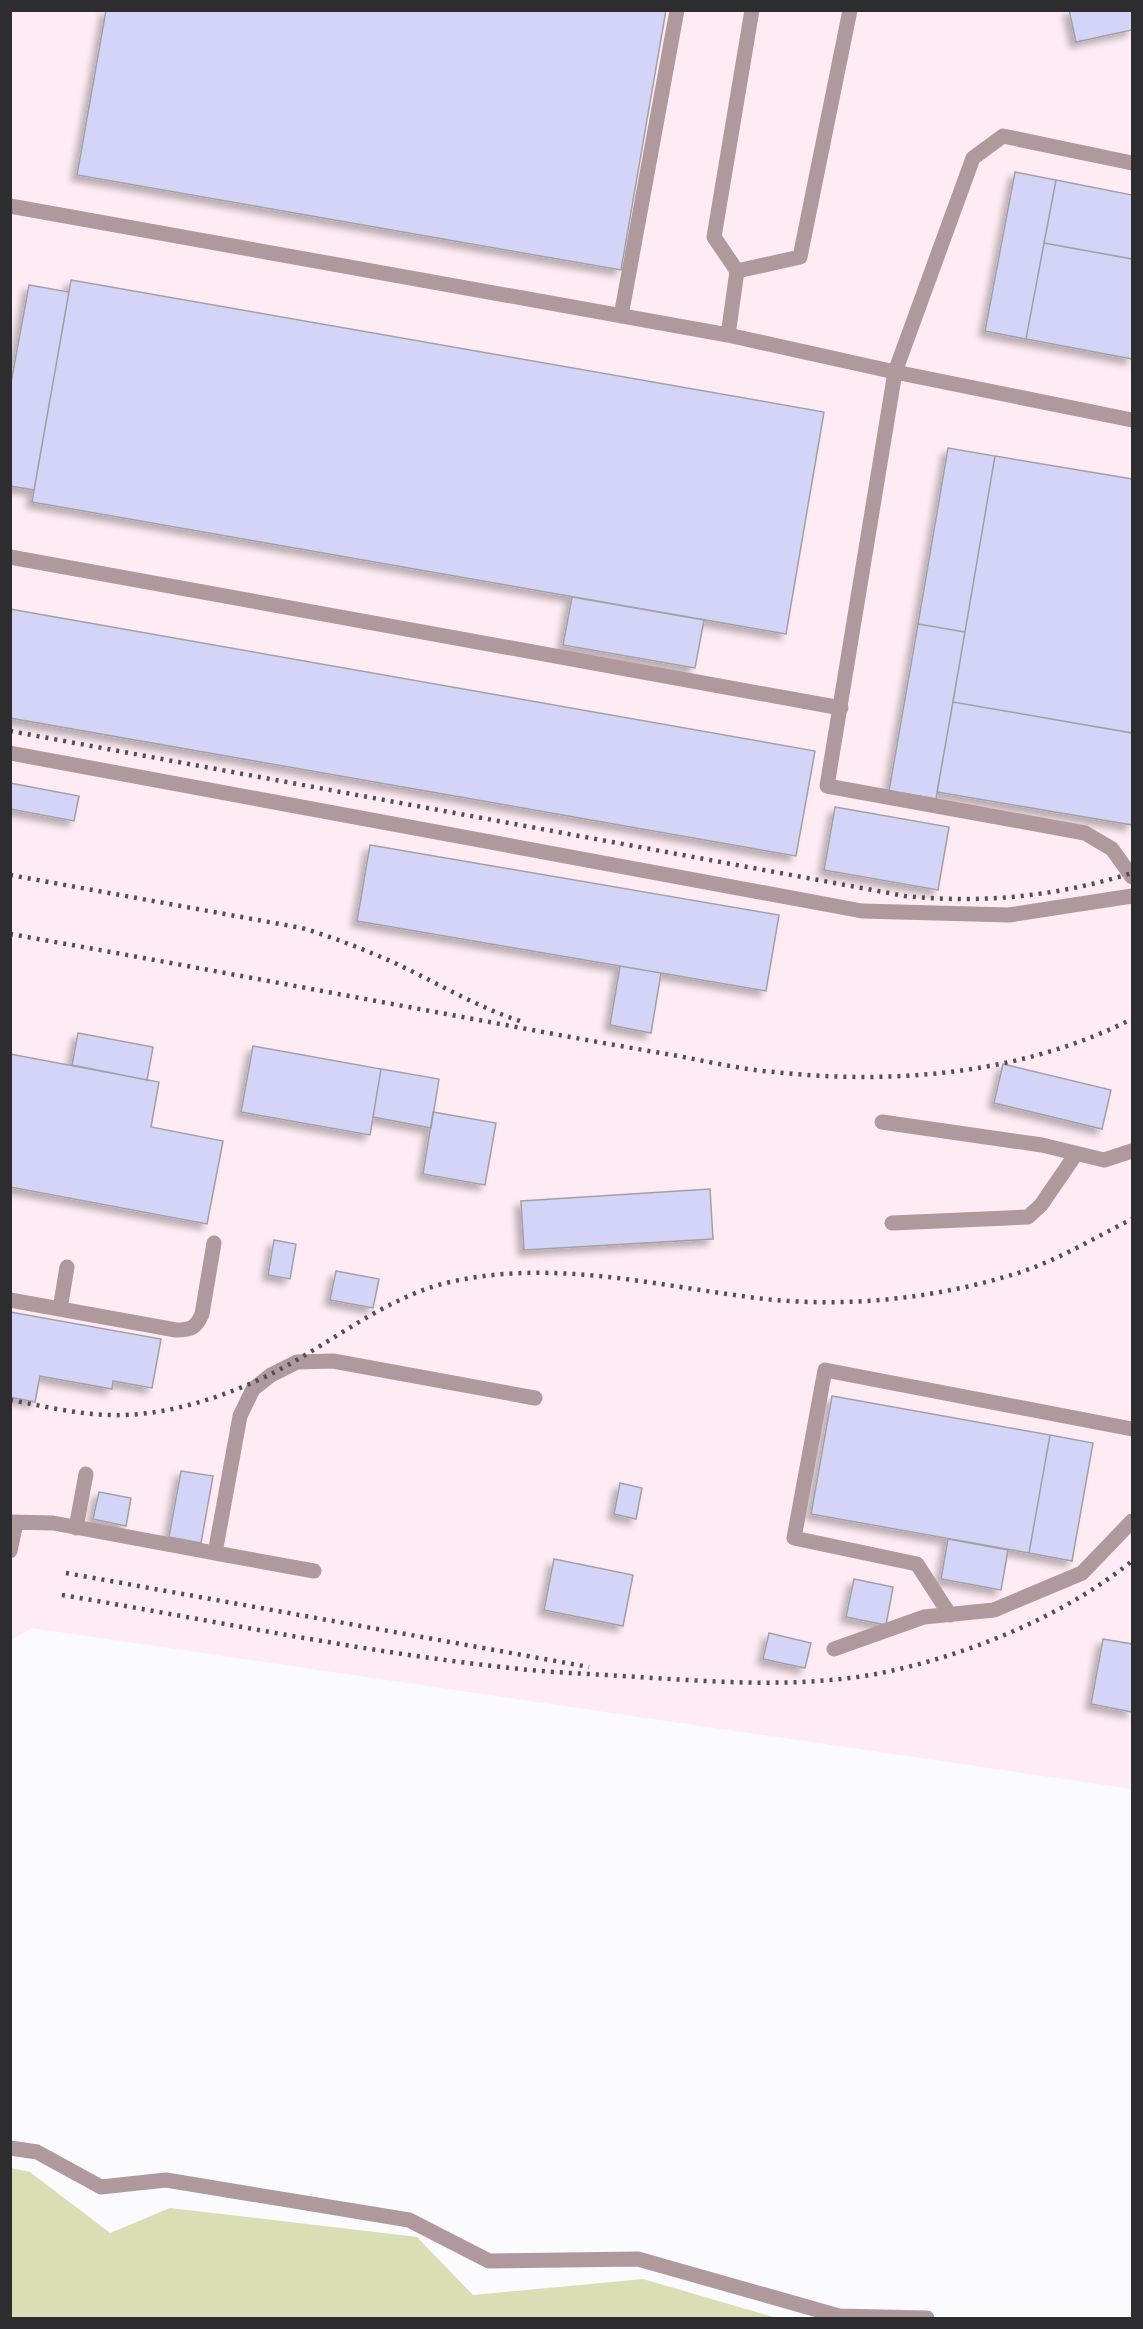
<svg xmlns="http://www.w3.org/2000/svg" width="1143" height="2329" font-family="Overpass,sans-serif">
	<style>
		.industrial { fill: #feebf3 }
		.green { fill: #d9deb4 }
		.building { fill: #d4d4f8; stroke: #a1a1a5; stroke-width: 1.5; filter: url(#shadow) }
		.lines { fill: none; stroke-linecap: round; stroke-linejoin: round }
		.minor { stroke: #b0999c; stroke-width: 15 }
		.rail { stroke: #505053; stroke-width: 4.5; stroke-dasharray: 3 6; stroke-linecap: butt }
	</style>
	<defs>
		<filter id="shadow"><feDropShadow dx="-5.5" dy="5.5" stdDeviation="3" flood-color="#0004"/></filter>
	</defs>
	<rect width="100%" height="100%" fill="#fafaff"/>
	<path class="industrial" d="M11,11H1132V1789L32,1628L11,1640Z"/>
	<path class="green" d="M11,2168L30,2172L110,2233L170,2208L417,2237L473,2295L643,2279L777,2318H11Z"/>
	<path class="building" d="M106,10H666L621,270L77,175Z
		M1069,10H1132V30L1076,42Z
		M1015,172L1056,180L1026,339L985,331Z
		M1056,180L1132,195V259L1044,243Z
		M1044,243L1132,259V359L1026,339Z
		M71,280L824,412L786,634L32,502Z
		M29,285L69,292L34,490L10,486V388Z
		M948,448L995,456L965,632L918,624Z
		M995,456L1132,479V733L953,702Z
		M572,597L704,620L695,668L563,645Z
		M10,609L815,751L796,856L10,718Z
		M918,624L965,632L936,799L889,791Z
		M953,702L1132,733V825L937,792Z
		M10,783L79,796L74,821L10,809Z
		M835,807L949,827L938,890L824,870Z
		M370,845L779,915L766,991L357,921Z
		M620,966L661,973L651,1033L610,1025Z
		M78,1033L153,1047L147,1080L72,1065Z
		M253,1046L381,1069L370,1135L241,1112Z
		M10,1054L159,1082L151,1127L223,1141L207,1224L10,1187Z
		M1003,1064L1111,1090L1102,1129L994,1103Z
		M381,1069L439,1079L431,1128L373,1117Z
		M433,1112L496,1123L485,1185L423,1174Z
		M710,1189L713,1239L524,1250L521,1201Z
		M274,1240L296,1244L290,1279L268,1275Z
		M336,1271L379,1279L373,1308L330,1300Z
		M10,1312L161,1339L152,1388L113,1381L112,1389L40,1376L35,1402L10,1397Z
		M832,1396L1050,1435L1029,1553L811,1514Z
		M1050,1435L1093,1443L1072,1561L1029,1553Z
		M181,1471L213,1476L201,1543L169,1537Z
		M620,1483L642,1488L636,1519L614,1514Z
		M99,1492L131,1498L126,1526L93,1519Z
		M948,1539L1008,1550L1001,1590L941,1579Z
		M554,1559L633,1575L623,1626L544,1610Z
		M854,1579L893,1587L886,1625L846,1617Z
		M769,1633L811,1643L805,1668L763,1659Z
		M1103,1639L1132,1644V1712L1091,1704Z"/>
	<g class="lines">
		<path class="minor" d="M1132,163L1003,136L973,158L895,372L827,786L1085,833L1112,849L1132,877
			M10,206L728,335L895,372L1132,420
			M737,271L800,257L850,10
			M621,316L677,10
			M728,335L737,271L714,237L752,10
			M10,557L841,708
			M10,753L862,911L1009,915L1132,896
			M882,1122L1042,1145L1104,1160L1132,1151
			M892,1223L1028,1217L1041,1205L1076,1154
			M10,1300L176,1330C191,1330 196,1328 202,1314L214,1243
			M60,1309L67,1267
			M10,1522L53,1523L215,1553L240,1416L253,1389L271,1375L297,1362L333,1361L535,1398
			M76,1528L86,1474
			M10,1551L16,1523
			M215,1553L314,1571
			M950,1615L917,1564L794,1538L825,1370L1132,1429
			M834,1649L924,1617L994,1610L1082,1573L1132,1521
			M10,2148L37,2152L101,2187L166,2180L409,2220L489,2261L638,2259L839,2316L927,2318"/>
		<path class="rail" d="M10,731L905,896C983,904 1058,896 1132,873
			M10,875L302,928C335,938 366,950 397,964C439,984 479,1008 523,1022
			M10,934C163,961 316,990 468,1018C532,1030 596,1042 661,1053C698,1059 736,1069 774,1072C895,1085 1023,1074 1132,1019
			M10,1400C43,1406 76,1414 109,1415C164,1417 225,1397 273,1373C332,1343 385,1297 450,1282C556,1258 661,1287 765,1299C850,1308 940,1298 1021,1272C1060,1259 1096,1237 1132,1219
			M66,1573L589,1667
			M62,1595C211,1620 361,1652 511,1668C553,1673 596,1674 638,1677C717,1682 798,1688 876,1674C964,1657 1063,1617 1132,1561"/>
	</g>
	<rect width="1143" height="2329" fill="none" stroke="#2d2d2f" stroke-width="24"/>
</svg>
